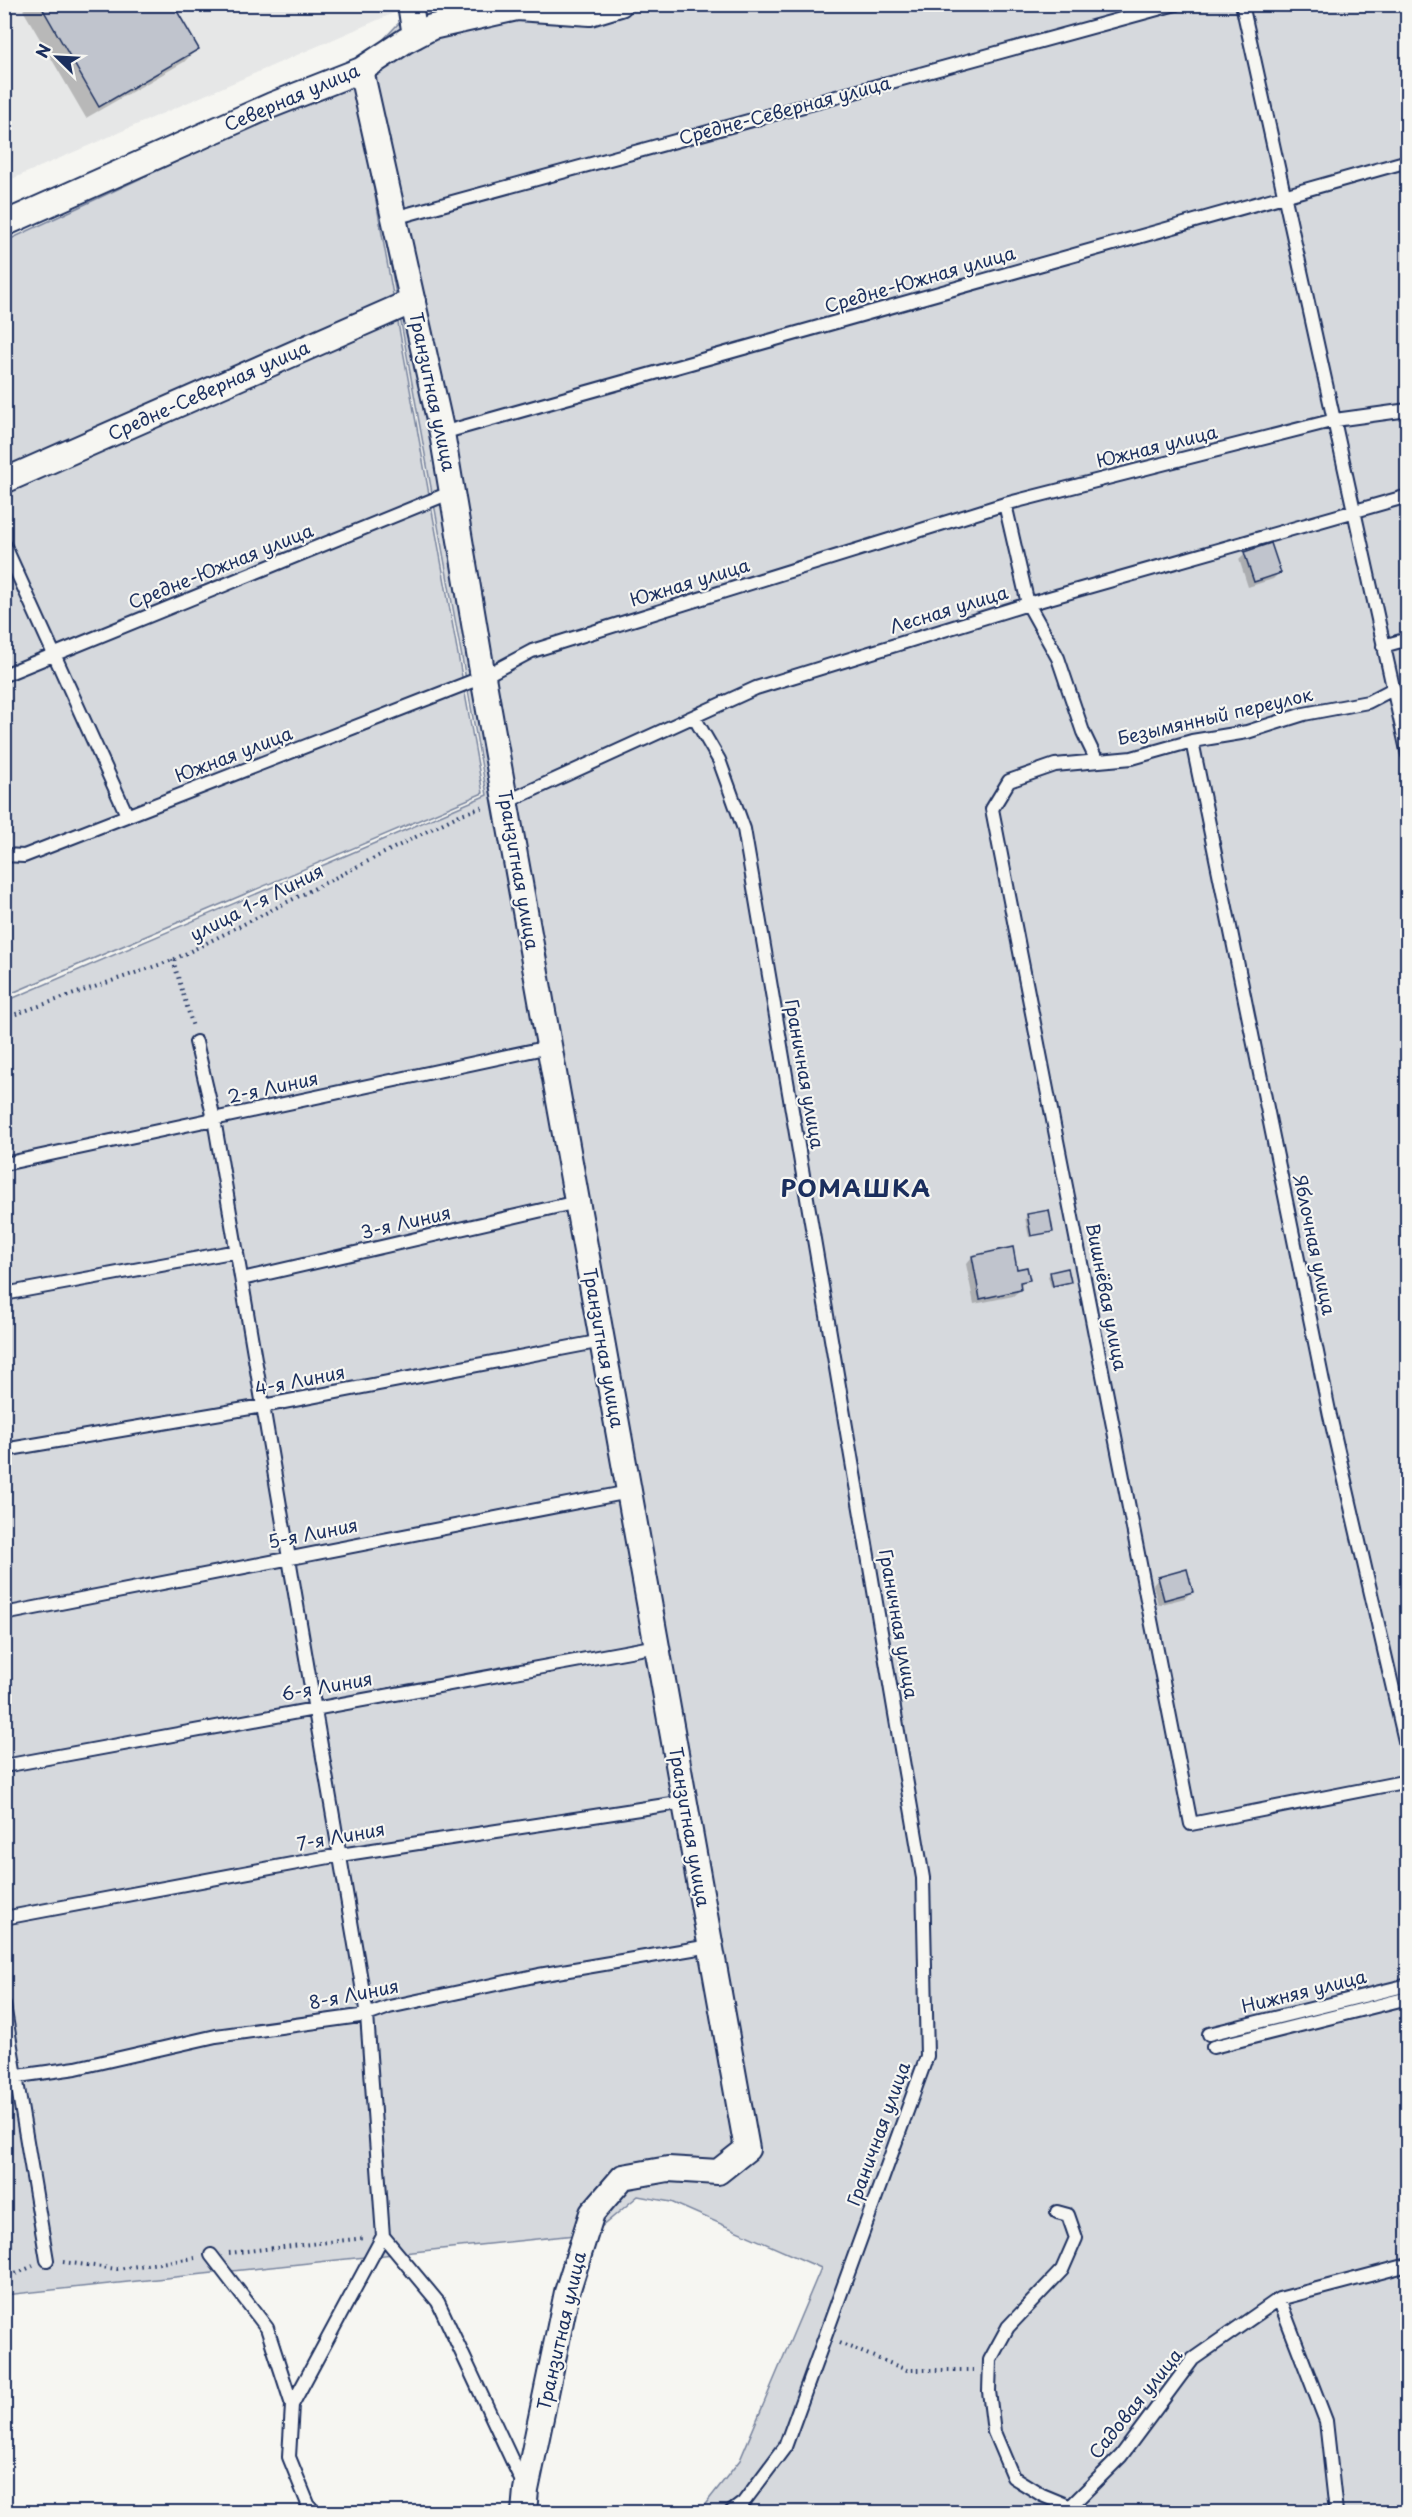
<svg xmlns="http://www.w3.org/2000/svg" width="1412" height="2517" font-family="'Playpen Sans',sans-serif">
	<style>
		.built { fill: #e6e7e7 }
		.green { fill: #d6d9dd; stroke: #78849e; stroke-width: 1.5 }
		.shadow { fill: #0003 }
		.building { fill: #c0c4cd; stroke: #1b2f5e; stroke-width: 1.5 }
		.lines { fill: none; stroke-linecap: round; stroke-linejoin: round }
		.lane-casing { stroke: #1b2f5e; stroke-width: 16 }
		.street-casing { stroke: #1b2f5e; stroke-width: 28 }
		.path { stroke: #1b2f5e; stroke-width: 4; stroke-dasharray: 1.5 4.5; stroke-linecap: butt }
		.lane { stroke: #f6f6f2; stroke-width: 12 }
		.street { stroke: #f6f6f2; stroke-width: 24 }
		.labels { text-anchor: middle; stroke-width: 4.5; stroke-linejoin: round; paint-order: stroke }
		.street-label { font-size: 18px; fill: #1b2f5e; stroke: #f6f6f2 }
		.district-label { font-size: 24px; font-weight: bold; letter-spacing: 1.5px; fill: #1b2f5e; stroke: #f6f6f2 }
	</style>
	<rect width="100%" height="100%" fill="#f6f6f2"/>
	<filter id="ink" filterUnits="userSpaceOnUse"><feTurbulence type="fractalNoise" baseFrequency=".0167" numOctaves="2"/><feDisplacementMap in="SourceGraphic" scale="12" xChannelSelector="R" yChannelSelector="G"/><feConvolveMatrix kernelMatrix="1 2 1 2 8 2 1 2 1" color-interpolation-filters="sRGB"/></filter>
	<g filter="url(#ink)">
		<path class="built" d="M5,5H402L403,9L5,182Z"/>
		<path class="green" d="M481,4L1407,5V2512H699L740,2460L821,2268L671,2202L638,2196L594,2233L5,2295L4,1002L487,795L355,70L398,24Z
			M354,79L483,793L5,996L4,242Z"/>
		<path class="shadow" d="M29,4H172L197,49L184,62L86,118L23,10Z
			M1245,553L1279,573L1273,579L1248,587L1239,559Z
			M1028,1216L1051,1231L1029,1237L1025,1218Z
			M1011,1249L1016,1271L1029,1280L1019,1286L1020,1290L1013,1296L974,1304L966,1264L972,1257Z
			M1051,1273L1069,1281L1051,1287L1048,1276Z
			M1159,1578L1191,1592L1185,1598L1158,1605L1153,1585Z"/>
		<path class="building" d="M40,4H173L199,49L99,107Z
			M1271,543L1281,573L1254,582L1244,552Z
			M1049,1210L1053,1232L1031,1236L1027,1214Z
			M1013,1247L1017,1269L1027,1267L1030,1280L1020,1282L1021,1290L980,1299L972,1256Z
			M1068,1268L1071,1282L1053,1286L1050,1272Z
			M1187,1569L1193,1592L1164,1600L1158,1577Z"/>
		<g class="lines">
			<defs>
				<path id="lane" d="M1242,4L1408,755
					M394,218L1176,4
					M442,433L1408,161
					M1005,504L1028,604L1058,658L1083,732L1096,759
					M4,544L127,815
					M1383,646L1408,639
					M4,675L452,492
					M1393,689L1368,702L1304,714L1247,732L1192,741L1132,758L1055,765L1009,781L992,809L1191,1824L1408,1781
					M694,717L719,760L744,829L923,1878L927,2056L785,2447L743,2503L731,2512
					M1192,741L1330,1416L1408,1754
					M515,798L756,688L1028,604L1408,496
					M4,855L24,856L483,677L532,651L1005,504L1335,420L1408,410
					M196,1042L214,1119L367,2015L383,2236L438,2302L524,2486
					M4,1164L549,1047
					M242,1279L577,1202
					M4,1294L237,1251
					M4,1450L263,1406L602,1341
					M4,1614L629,1492
					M4,1766L657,1646
					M4,1918L340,1855L685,1802
					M4,2005L47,2260
					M1209,2034L1408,1985
					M1213,2047L1408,1998
					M4,2078L76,2068L216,2036L367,2015L389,2007L539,1975L710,1946
					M1057,2212L1068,2215L1076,2238L1062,2270L1008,2327L990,2360L989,2391L994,2432L1013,2477L1042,2495L1071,2507
					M211,2255L267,2328L292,2405
					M1279,2299L1326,2421L1336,2512
					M314,2512L308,2504L289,2457L292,2405L383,2236
					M1065,2512L1121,2456L1193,2359L1279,2299L1408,2265"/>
				<path id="street" d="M410,4L415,36
					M361,70L442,433L483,677L747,2149L718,2172L668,2169L623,2177L592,2213L567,2292L526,2490L524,2512
					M4,224L272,105L361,70L405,41L432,27L517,8L590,13L620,4
					M4,481L413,301"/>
			</defs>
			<use href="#lane" class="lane-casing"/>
			<use href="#street" class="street-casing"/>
			<path class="path" d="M173,960L193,1027
				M4,1015L10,1016L173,960L461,814L484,807
				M229,2253L365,2238
				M63,2262L117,2269L195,2258
				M4,2276L13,2275L33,2266
				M839,2343L907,2370H973"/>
			<use href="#lane" class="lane"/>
			<use href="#street" class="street"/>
		</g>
	</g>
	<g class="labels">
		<g class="street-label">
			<text transform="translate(292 98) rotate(-23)" y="6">Северная улица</text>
			<text transform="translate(785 111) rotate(-15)" y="6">Средне-Северная улица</text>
			<text transform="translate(920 280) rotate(-16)" y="6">Средне-Южная улица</text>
			<text transform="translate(209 391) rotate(-24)" y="6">Средне-Северная улица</text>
			<text transform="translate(432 392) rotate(78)" y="6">Транзитная улица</text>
			<text transform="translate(1157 447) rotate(-14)" y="6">Южная улица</text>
			<text transform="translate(221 567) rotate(-22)" y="6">Средне-Южная улица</text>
			<text transform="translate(690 583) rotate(-17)" y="6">Южная улица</text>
			<text transform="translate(949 610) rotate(-17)" y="6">Лесная улица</text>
			<text transform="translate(1215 717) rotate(-13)" y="6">Безымянный переулок</text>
			<text transform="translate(234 755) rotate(-21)" y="6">Южная улица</text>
			<text transform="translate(518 870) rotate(80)" y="6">Транзитная улица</text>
			<text transform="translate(257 903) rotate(-27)" y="6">улица 1-я Линия</text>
			<text transform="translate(804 1074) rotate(80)" y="6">Граничная улица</text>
			<text transform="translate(273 1088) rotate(-12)" y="6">2-я Линия</text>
			<text transform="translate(406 1223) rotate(-13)" y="6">3-я Линия</text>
			<text transform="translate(1314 1245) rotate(78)" y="6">Яблочная улица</text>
			<text transform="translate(1106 1297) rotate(79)" y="6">Вишнёвая улица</text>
			<text transform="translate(603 1348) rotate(80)" y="6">Транзитная улица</text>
			<text transform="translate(300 1381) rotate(-11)" y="6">4-я Линия</text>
			<text transform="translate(313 1534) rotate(-11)" y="6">5-я Линия</text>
			<text transform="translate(898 1624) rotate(80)" y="6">Граничная улица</text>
			<text transform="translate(327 1687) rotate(-10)" y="6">6-я Линия</text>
			<text transform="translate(689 1827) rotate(80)" y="6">Транзитная улица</text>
			<text transform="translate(341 1837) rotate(-10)" y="6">7-я Линия</text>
			<text transform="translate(1304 1992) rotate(-14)" y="6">Нижняя улица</text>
			<text transform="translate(354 1995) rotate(-11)" y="6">8-я Линия</text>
			<text transform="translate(879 2134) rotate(-70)" y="6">Граничная улица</text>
			<text transform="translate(562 2331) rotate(-77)" y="6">Транзитная улица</text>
			<text transform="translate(1136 2404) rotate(-51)" y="6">Садовая улица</text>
		</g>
		<g class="district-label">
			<text x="856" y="1197">РОМАШКА</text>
		</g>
	</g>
	<rect width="1412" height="2517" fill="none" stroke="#f6f6f2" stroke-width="24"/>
	<rect x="12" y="12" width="1388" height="2493" fill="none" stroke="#1b2f5e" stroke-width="2" filter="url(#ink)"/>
	<g transform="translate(57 57) rotate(294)" stroke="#f6f6f2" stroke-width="4.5" paint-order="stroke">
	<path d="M0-4.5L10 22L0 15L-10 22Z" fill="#1b2f5e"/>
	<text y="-9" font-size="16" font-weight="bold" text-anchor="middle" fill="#1b2f5e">N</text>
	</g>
</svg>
